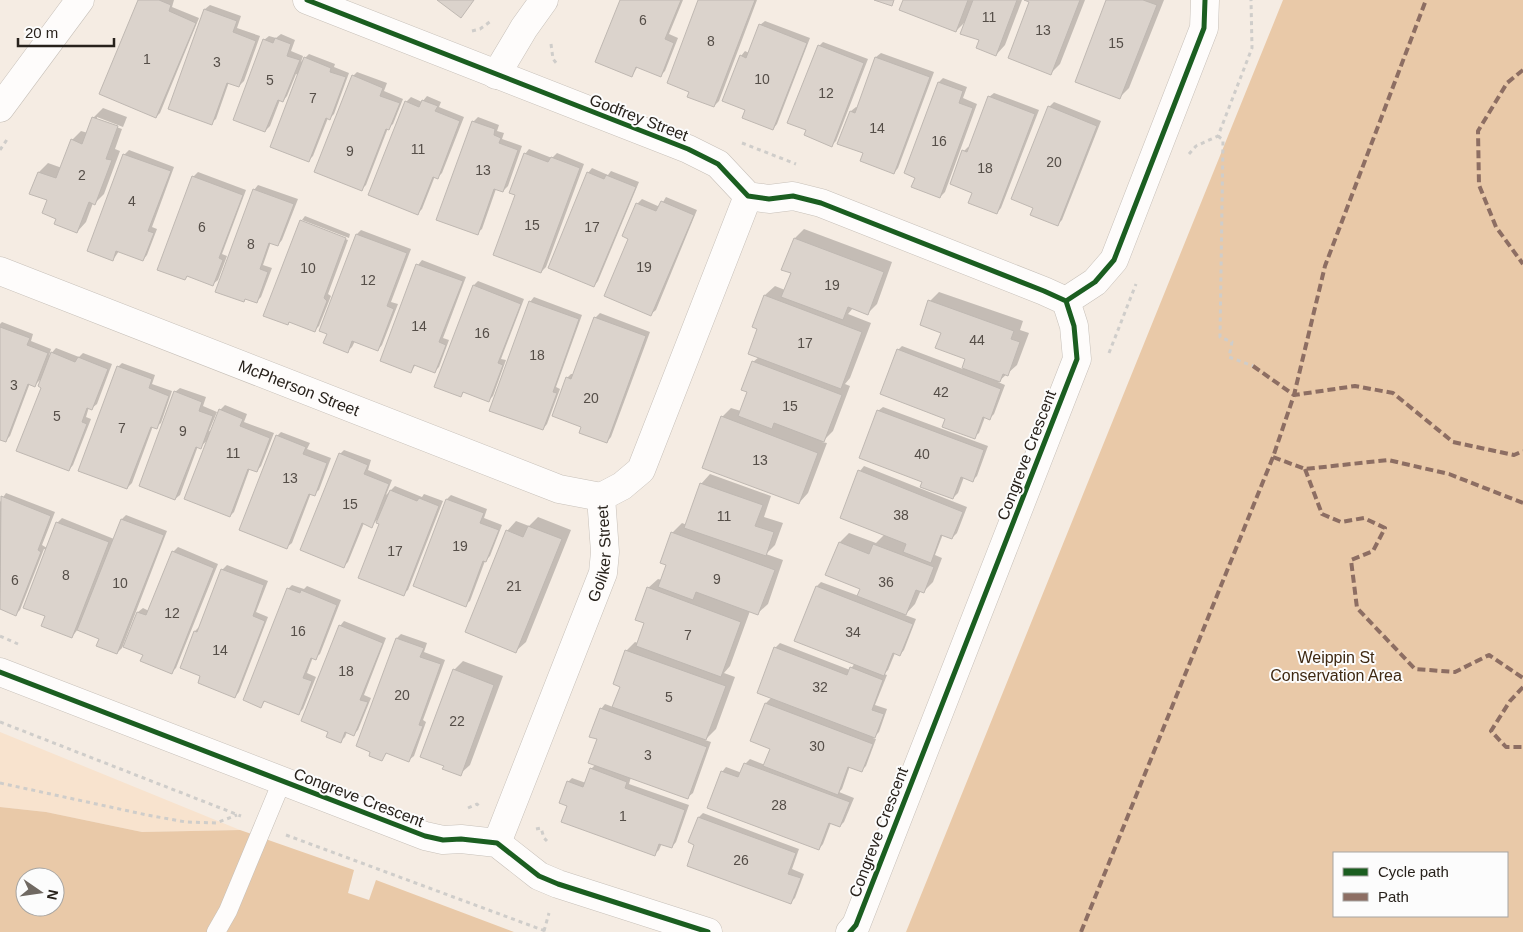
<svg xmlns="http://www.w3.org/2000/svg" width="1523" height="932" font-family="Helvetica,sans-serif">
	<style>
		.green { fill: #f8e3ce }
		.forest { fill: #e9c9a8; fill-rule: evenodd }
		.shadow { fill: #0003 }
		.building { fill: #dbd3cc; stroke: #bfb8b2 }
		.lines { fill: none; stroke-linecap: round; stroke-linejoin: round }
		.lane-casing { stroke: #c7c0b9; stroke-width: 19 }
		.street-casing { stroke: #c7c0b9; stroke-width: 29 }
		.path { stroke: #cfcdca; stroke-width: 3; stroke-dasharray: 4 4; stroke-linecap: butt }
		.lane { stroke: #fefcfb; stroke-width: 18 }
		.street { stroke: #fefcfb; stroke-width: 28 }
		.quiet { stroke: #8d6e63; stroke-width: 4; stroke-dasharray: 8 4; stroke-linecap: butt }
		.cycleway-casing { stroke: #fcfcfc; stroke-width: 8 }
		.cycleway { stroke: #1b5e20; stroke-width: 5 }
		.labels { text-anchor: middle; stroke-width: 4; stroke-linejoin: round; paint-order: stroke }
		.number-label { font-size: 14px; fill: #554e48 }
		.street-label { font-size: 16px; fill: #28221c; stroke: #fcfcfc }
		.park-label { font-size: 16px; fill: #3e2811; stroke: #fcfcfc }
	</style>
	<rect width="100%" height="100%" fill="#f5ece3"/>
	<path class="green" d="M0,732L240,830L142,832L46,812L0,807Z"/>
	<path class="forest" d="M1283,0H1523V932H906ZM1507,853V916H1334V853Z
		M0,807L46,812L142,832L240,830L354,870L348,893L369,900L376,880L514,932H0ZM25,877H55V907H25Z"/>
	<path class="shadow" d="M139,0H174L172,7L199,18L160,113L156,117Z
		M621,0H683L669,34L678,38L665,71L661,75L638,66L632,76Z
		M699,0H757L719,101L714,106L691,91Z
		M904,0H1022L1005,45L996,55L981,40L967,20L956,31Z
		M1028,0H1085L1060,64L1051,73L1031,1Z
		M1108,0H1164L1129,88L1120,97Z
		M210,5L241,16L237,28L260,36L244,81L239,86L229,82L216,119L211,123L170,108L205,9Z
		M765,21L810,38L777,124L773,129L747,109L741,56L745,51L749,53L760,25Z
		M281,34L295,40L291,51L303,56L301,62L309,54L335,64L334,67L349,73L334,114L330,118H328L313,156L309,160L298,75L296,74L287,96L283,101L280,100L270,126L265,131L264,40L269,36L276,38Z
		M823,42L868,59L836,141L832,145L819,46Z
		M881,53L934,72L898,168L894,173L865,153L839,143L851,111L856,107L858,108L876,57Z
		M357,72L387,83L384,91L403,99L393,124L388,128L366,185L362,189L353,76Z
		M943,78L967,87L963,98L977,104L945,192L940,197L917,177L939,82Z
		M994,93L1039,110L1001,208L997,213L974,192L964,151L968,147L970,148L989,97Z
		M427,96L441,102L439,107L464,117L442,173L437,178L435,176L422,209L418,213L406,102L411,97L422,102Z
		M1054,102L1101,121L1062,220L1057,225L1035,207L1049,107Z
		M103,108L127,117L123,127L97,117V120L122,129L115,149L120,151L104,194L95,203H93L86,222L77,232L58,218L48,199L31,193L39,172L48,163L62,168L72,140L81,131L88,133L93,118Z
		M478,117L499,125L497,131L504,133L502,139L522,146L508,186L503,191L496,189L482,229L477,233L473,122Z
		M529,149L552,158L557,153L584,164L546,267L541,272L517,194L525,154Z
		M129,150L174,167L152,227L157,229L147,255L143,260L119,251L113,260L89,250L125,154Z
		M592,168L608,175L611,171L639,182L598,281L594,286L588,173Z
		M198,172L246,190L222,254L227,256L218,280L213,284L188,275L185,279L193,177Z
		M258,185L298,199L282,240L278,245L271,242L263,265L272,268L261,297L256,302L246,298L243,301L254,190Z
		M666,197L697,210L656,310L651,314L630,238L637,204L642,199L660,207Z
		M305,216L350,234L349,238L302,220Z
		M301,222L348,240L328,294L331,296L319,326L315,330L291,321L288,324Z
		M804,229L892,262L877,304L867,314L853,308L848,314L871,323L850,378L845,384L850,386L833,431L822,442L827,443L808,493L799,503L722,417L731,408L741,411L748,391L753,362L759,357V328L753,326L765,295L775,286L785,290L792,273L795,238Z
		M361,230L411,249L391,302L398,304L382,345L378,350L355,341L352,347L348,351L357,234Z
		M422,260L466,277L443,338L449,340L439,367L435,371L416,364L411,372L418,265Z
		M478,281L524,299L501,359L506,360L493,396L488,401L464,392L460,396L474,285Z
		M939,292L1023,321L1020,330L1029,333L1017,365L998,382L1005,385L994,414L990,418L985,417L979,433L974,437L947,419L898,350L902,346L963,369L967,358L942,332L930,301Z
		M534,297L582,315L556,387L560,389L547,424L543,429L530,302Z
		M600,313L650,332L611,437L607,442L567,378L571,374H574L595,318Z
		M2,322L33,334L31,341L51,349L49,356L56,348L79,357L83,353L112,364L97,404L92,408L89,407L86,417L91,419L73,465L69,470L43,387V377L35,385L30,383L10,436L5,441L0,439V324Z
		M122,363L155,375L152,384L172,391L161,423L156,427L153,426L132,483L127,488L118,367Z
		M180,388L206,397L203,406L217,412L209,431L212,432L220,410L225,405L247,414L244,422L274,433L261,466L257,471L250,468L234,512L230,516L209,439L200,447L198,446L180,495L175,499V392Z
		M883,407L988,446L977,476L973,480L964,477L958,493L953,498L924,481L878,411Z
		M281,432L310,443L307,449L331,458L319,490L314,494L311,493L292,543L287,547L277,436Z
		M344,450L371,460L368,470L392,480L386,495L395,486L422,497L424,494L443,501L408,590L403,594L380,517L371,526L364,523L348,562L344,566L340,454Z
		M864,466L967,507L957,533L952,538L943,534L935,555L942,558L933,582L924,591L921,590L915,604L905,615L916,619L904,650L900,655L895,653L888,670L884,674L887,675L875,705L887,709L879,732L873,738L876,739L866,766L862,770L850,766L842,789L839,792L854,798L844,822L840,826L831,823L823,844L819,849L722,772L726,767L742,773L745,764L750,759L765,765L771,748L766,703L771,698L775,648L780,643L850,670L855,663L796,640L817,586L821,582L859,596L862,588L840,542L849,533L876,543L884,535L841,517L860,471Z
		M710,474L771,496L764,517L783,523L775,545L766,554L783,560L768,604L758,613L750,611L730,666L724,673L735,677L716,729L705,740L711,742L693,793L688,797L631,777L629,784L689,805L676,842L672,847L662,843L659,850L655,854L569,805L568,782L572,778L586,783L591,769L596,764L601,709L605,704L613,707L621,686L626,651L635,642L638,643L646,623L648,588L658,579L662,580L668,564L662,563L673,532L682,523L687,525L701,484Z
		M6,493L55,512L42,545L47,548L57,523L62,518L114,539L122,519L126,515L167,531L122,648L117,653L101,638L78,629L72,637L46,616L47,550L44,549L20,610L16,614L0,608V502Z
		M451,495L487,509L484,518L502,525L490,556L485,561L470,601L465,605L447,499Z
		M538,517L571,530L526,642L516,651L507,531L516,521L529,526Z
		M178,547L218,564L176,668L172,672L144,654L125,647L138,612L143,608L149,611L173,552Z
		M227,565L268,581L256,612L268,617L239,692L235,697L195,631L199,627L222,570Z
		M292,585L304,589L307,586L341,600L320,654L315,658L313,657L307,673L316,677L303,709L299,713L266,700L261,706L288,589Z
		M344,621L386,638L364,695L371,698L358,730L354,734L347,732L345,737L340,742V626Z
		M401,634L427,643L424,652L445,660L423,720L426,722L414,756L409,760L387,752L382,760L372,752L357,746L397,638Z
		M463,661L503,676L470,765L460,774L454,670Z
		M703,813L799,849L792,869L804,874L795,898L790,903L696,844L699,817Z"/>
	<path class="building" d="M138,0H159L171,5L169,11L196,23L156,118L99,94Z
		M437,0H474L461,18Z
		M620,0H681L665,39L674,43L661,77L636,67L632,77L595,62Z
		M698,0H755L714,107L687,97L689,92L667,83Z
		M874,0H894L892,6Z
		M903,0H968L956,32L899,10Z
		M973,0H1017L996,56L976,48L979,40L960,34Z
		M1024,0H1080L1051,75L1008,58L1029,2Z
		M1106,0H1143L1157,5L1120,99L1075,82Z
		M204,9L237,21L233,32L256,41L239,87L227,83L212,125L168,109Z
		M759,24L807,43L773,130L742,118L745,110L722,101L740,55L746,58Z
		M275,38L291,44L287,56L300,60L283,102L278,100L265,132L233,120L263,39L273,43Z
		M818,45L864,63L832,147L804,135L806,130L787,123Z
		M304,57L331,68L330,72L346,77L330,120L326,118L309,162L270,147Z
		M875,57L930,77L894,174L860,161L863,153L837,144L850,111L855,113Z
		M352,75L383,88L380,96L400,103L389,130L386,129L362,191L314,172Z
		M938,82L963,91L959,103L973,108L940,198L911,187L915,178L904,173Z
		M988,96L1035,114L997,214L968,203L972,193L950,184L962,150L967,152Z
		M422,100L438,106L435,111L460,121L438,179L433,177L418,215L368,195L405,101L419,107Z
		M1048,106L1097,126L1058,226L1030,215L1033,208L1011,199Z
		M92,117L118,126L106,159L112,160L95,205L89,202L77,233L54,224L56,219L42,213L47,200L29,194L38,172L56,178L71,139L82,144Z
		M472,121L495,129L494,135L501,138L499,143L518,150L503,192L494,189L478,235L436,220Z
		M524,153L548,162L551,157L580,168L541,273L493,255L515,195L509,193Z
		M123,154L171,171L148,231L154,233L143,261L116,251L113,261L87,251Z
		M587,172L604,179L606,175L636,187L594,287L548,268Z
		M192,176L243,195L219,258L223,260L213,286L187,276L185,280L157,270Z
		M253,189L294,204L278,246L269,243L260,269L268,272L257,303L245,299L244,302L215,292Z
		M661,201L694,215L651,316L604,296L628,239L622,236L636,203L656,211Z
		M300,220L346,238L324,298L327,301L315,332L289,322L288,325L263,316Z
		M356,234L407,253L387,306L394,309L378,351L352,341L348,353L323,343L327,334L319,331Z
		M794,238L884,272L868,315L848,307L843,320L781,297L791,273L781,270Z
		M416,264L463,281L439,342L446,345L435,373L414,365L411,373L380,361Z
		M473,285L521,304L498,363L503,365L489,402L463,392L461,397L434,387Z
		M764,295L862,332L841,389L748,354L757,329L752,327Z
		M928,300L1014,331L1011,339L1020,342L1008,376L1003,374L1000,382L962,368L965,359L935,348L941,333L920,325Z
		M529,301L579,319L553,392L557,393L543,430L489,411Z
		M594,317L646,336L607,443L579,433L581,427L552,416L566,377L571,379Z
		M0,327L30,338L27,345L48,353L35,387L28,384L6,442L0,440Z
		M897,349L1001,389L990,420L983,417L975,439L942,427L945,419L880,394Z
		M51,352L75,362L78,357L108,369L92,410L87,408L82,422L87,424L69,471L16,451L41,388L38,386Z
		M752,361L842,395L824,442L774,423L772,429L738,416L747,392L741,390Z
		M117,366L152,379L149,388L169,396L157,429L151,427L127,489L78,471Z
		M174,391L202,402L199,411L213,416L201,449L196,447L175,500L139,486Z
		M219,409L243,419L240,426L270,438L257,472L248,469L230,517L184,499Z
		M877,410L984,450L973,482L961,477L953,499L920,487L922,482L859,458Z
		M721,416L818,453L799,504L702,468Z
		M276,435L306,447L303,454L327,463L315,496L309,494L287,549L239,530Z
		M339,453L368,465L364,474L389,484L372,528L362,523L344,568L300,550Z
		M858,470L963,512L952,539L941,535L931,563L903,552L906,544L840,518Z
		M700,483L763,505L755,526L774,532L766,556L684,528Z
		M390,490L417,501L419,498L439,506L404,596L358,578L379,524L376,523Z
		M1,496L51,516L38,550L41,552L16,616L0,609Z
		M446,499L484,513L480,523L499,530L486,562L483,561L466,607L413,586Z
		M121,519L164,535L117,654L96,646L99,639L77,630Z
		M56,522L109,542L72,638L41,626L45,616L23,608Z
		M528,526L562,539L516,653L465,632L506,530L523,537Z
		M671,532L775,570L758,615L696,592L693,600L658,587L666,565L660,563Z
		M839,542L869,554L873,544L934,567L924,593L916,590L906,615L857,596L860,589L825,575Z
		M172,551L214,568L172,674L140,661L143,655L123,647L137,612L146,615Z
		M221,569L264,585L253,616L265,621L235,698L198,683L200,676L180,668L194,631L197,632Z
		M816,586L913,624L900,656L893,653L884,676L794,641Z
		M647,587L741,622L721,677L636,646L644,623L635,620Z
		M287,588L300,593L301,590L337,605L316,660L311,658L303,678L312,681L299,715L264,701L261,708L243,700Z
		M339,625L383,643L360,700L368,702L354,736L345,732L341,743L326,737L328,732L301,721Z
		M396,638L424,648L420,657L441,664L419,725L423,726L409,762L386,753L382,761L369,756L370,752L356,746Z
		M774,647L847,675L850,667L883,680L872,710L884,714L875,738L757,693Z
		M625,650L726,686L706,740L612,707L620,687L613,684Z
		M453,669L494,685L461,776L442,769L444,766L420,757Z
		M765,703L873,744L862,772L848,767L838,795L763,766L770,749L750,741Z
		M600,708L707,747L688,799L588,763L597,739L589,737Z
		M744,763L850,802L840,827L829,823L819,850L707,808L721,771L738,777Z
		M590,768L627,782L625,788L685,810L672,848L659,844L655,856L561,822L567,806L559,803L567,781L583,787Z
		M698,817L796,853L788,874L801,878L791,904L687,866L694,845L688,842Z"/>
	<g class="lines">
		<defs>
			<path id="lane" d="M216,932L228,911L282,781"/>
			<g id="street">
				<path d="M307,0L688,149L718,164L748,196L769,199L793,196L821,203L1044,291L1066,301"/>
				<path d="M496,75L524,28L544,0"/>
				<path d="M0,108L80,0"/>
				<path id="s1" d="M0,271L559,489L601,497"/>
				<path d="M0,672L425,836L443,840L461,839L497,843L539,876L558,884L708,932"/>
				<path id="s2" d="M497,843L603,573L605,552L601,497L622,486L641,470L748,196"/>
				<path d="M850,932L856,925L1077,359L1074,326L1066,301L1095,282L1114,260L1204,28L1205,0"/>
			</g>
		</defs>
		<use href="#lane" class="lane-casing"/>
		<use href="#street" class="street-casing"/>
		<path class="path" d="M472,31L480,29L491,21
			M551,44L553,59L557,64
			M1218,136L1223,140L1220,337L1232,342L1229,357L1253,366
			M742,143L796,164
			M0,150L8,138
			M1189,154L1196,146L1218,136L1252,48L1251,0
			M1109,353L1136,284
			M0,636L18,644
			M0,722L241,816
			M0,783L147,815L186,822L216,823L237,815
			M468,808L477,804L480,807
			M536,829L541,828L544,838L547,841
			M286,835L548,932
			M544,931L549,913"/>
		<use href="#lane" class="lane"/>
		<use href="#street" class="street"/>
		<path class="quiet" d="M1523,70L1507,83L1478,131L1479,185L1496,227L1523,264
			M1253,366L1294,395L1355,386L1393,393L1453,442L1514,455L1523,451
			M1273,457L1305,469L1388,460L1449,474L1523,503
			M1305,469L1322,514L1341,522L1364,518L1385,528L1373,551L1351,560L1357,608L1415,669L1455,672L1489,655L1523,678
			M1523,687L1510,701L1491,731L1506,747H1523
			M1081,932L1273,457L1294,395L1325,266L1426,0"/>
		<defs>
			<path id="cycleway" d="M307,0L688,149L718,164L748,196L769,199L793,196L821,203L1044,291L1066,301
				M0,672L425,836L443,840L461,839L497,843L539,876L558,884L708,932
				M850,932L856,925L1077,359L1074,326L1066,301L1095,282L1114,260L1204,28L1205,0"/>
		</defs>
		<use href="#cycleway" class="cycleway-casing"/>
		<use href="#cycleway" class="cycleway"/>
	</g>
	<g class="labels">
		<g class="number-label">
			<text x="989" y="22">11</text>
			<text x="643" y="25">6</text>
			<text x="1043" y="35">13</text>
			<text x="711" y="46">8</text>
			<text x="1116" y="48">15</text>
			<text x="147" y="64">1</text>
			<text x="217" y="67">3</text>
			<text x="762" y="84">10</text>
			<text x="270" y="85">5</text>
			<text x="826" y="98">12</text>
			<text x="313" y="103">7</text>
			<text x="877" y="133">14</text>
			<text x="939" y="146">16</text>
			<text x="418" y="154">11</text>
			<text x="350" y="156">9</text>
			<text x="1054" y="167">20</text>
			<text x="985" y="173">18</text>
			<text x="483" y="175">13</text>
			<text x="82" y="180">2</text>
			<text x="132" y="206">4</text>
			<text x="532" y="230">15</text>
			<text x="202" y="232">6</text>
			<text x="592" y="232">17</text>
			<text x="251" y="249">8</text>
			<text x="644" y="272">19</text>
			<text x="308" y="273">10</text>
			<text x="368" y="285">12</text>
			<text x="832" y="290">19</text>
			<text x="419" y="331">14</text>
			<text x="482" y="338">16</text>
			<text x="977" y="345">44</text>
			<text x="805" y="348">17</text>
			<text x="537" y="360">18</text>
			<text x="14" y="390">3</text>
			<text x="941" y="397">42</text>
			<text x="591" y="403">20</text>
			<text x="790" y="411">15</text>
			<text x="57" y="421">5</text>
			<text x="122" y="433">7</text>
			<text x="183" y="436">9</text>
			<text x="233" y="458">11</text>
			<text x="922" y="459">40</text>
			<text x="760" y="465">13</text>
			<text x="290" y="483">13</text>
			<text x="350" y="509">15</text>
			<text x="901" y="520">38</text>
			<text x="724" y="521">11</text>
			<text x="460" y="551">19</text>
			<text x="395" y="556">17</text>
			<text x="66" y="580">8</text>
			<text x="717" y="584">9</text>
			<text x="15" y="585">6</text>
			<text x="886" y="587">36</text>
			<text x="120" y="588">10</text>
			<text x="514" y="591">21</text>
			<text x="172" y="618">12</text>
			<text x="298" y="636">16</text>
			<text x="853" y="637">34</text>
			<text x="688" y="640">7</text>
			<text x="220" y="655">14</text>
			<text x="346" y="676">18</text>
			<text x="820" y="692">32</text>
			<text x="402" y="700">20</text>
			<text x="669" y="702">5</text>
			<text x="457" y="726">22</text>
			<text x="817" y="751">30</text>
			<text x="648" y="760">3</text>
			<text x="779" y="810">28</text>
			<text x="623" y="821">1</text>
			<text x="741" y="865">26</text>
		</g>
		<g class="street-label">
			<text transform="translate(639 117) rotate(21)" y="6">Godfrey Street</text>
			<text dy="6" stroke="none"><textPath href="#s1" startOffset="321">McPherson Street</textPath></text>
			<text transform="translate(1026 455) rotate(-69)" y="6">Congreve Crescent</text>
			<text dy="6" stroke="none"><textPath href="#s2" startOffset="309">Goliker Street</textPath></text>
			<text transform="translate(359 797) rotate(21)" y="6">Congreve Crescent</text>
			<text transform="translate(878 832) rotate(-69)" y="6">Congreve Crescent</text>
		</g>
		<g class="park-label">
			<text x="1336" y="663">Weippin St<tspan x="1336" dy="18">Conservation Area</tspan></text>
		</g>
	</g>
	<rect x="1333" y="852" width="175" height="65" fill="#fcfcfc" stroke="#a7a5a2"/>
	<rect x="1343" y="868" width="25" height="8" fill="#1b5e20" stroke="#a7a5a2"/>
	<text x="1378" y="877" font-size="15" fill="#28221c">Cycle path</text>
	<rect x="1343" y="893" width="25" height="8" fill="#8d6e63" stroke="#a7a5a2"/>
	<text x="1378" y="902" font-size="15" fill="#28221c">Path</text>
	<g transform="translate(40 892) rotate(103)"><circle r="24" fill="#fcfcfc" stroke="#a7a5a2"/>
	<path d="M0-4L9 19L0 12L-9 19Z" fill="#706962"/>
	<text y="-8" font-size="14" font-weight="bold" text-anchor="middle" fill="#28221c">N</text>
	</g>
	<path d="M18 38v8h96v-8" fill="none" stroke="#28221c" stroke-width="2.5"/>
	<text x="25" y="38" font-size="15" fill="#28221c" stroke="#fcfcfc" stroke-width="4" paint-order="stroke">20 m</text>
</svg>
